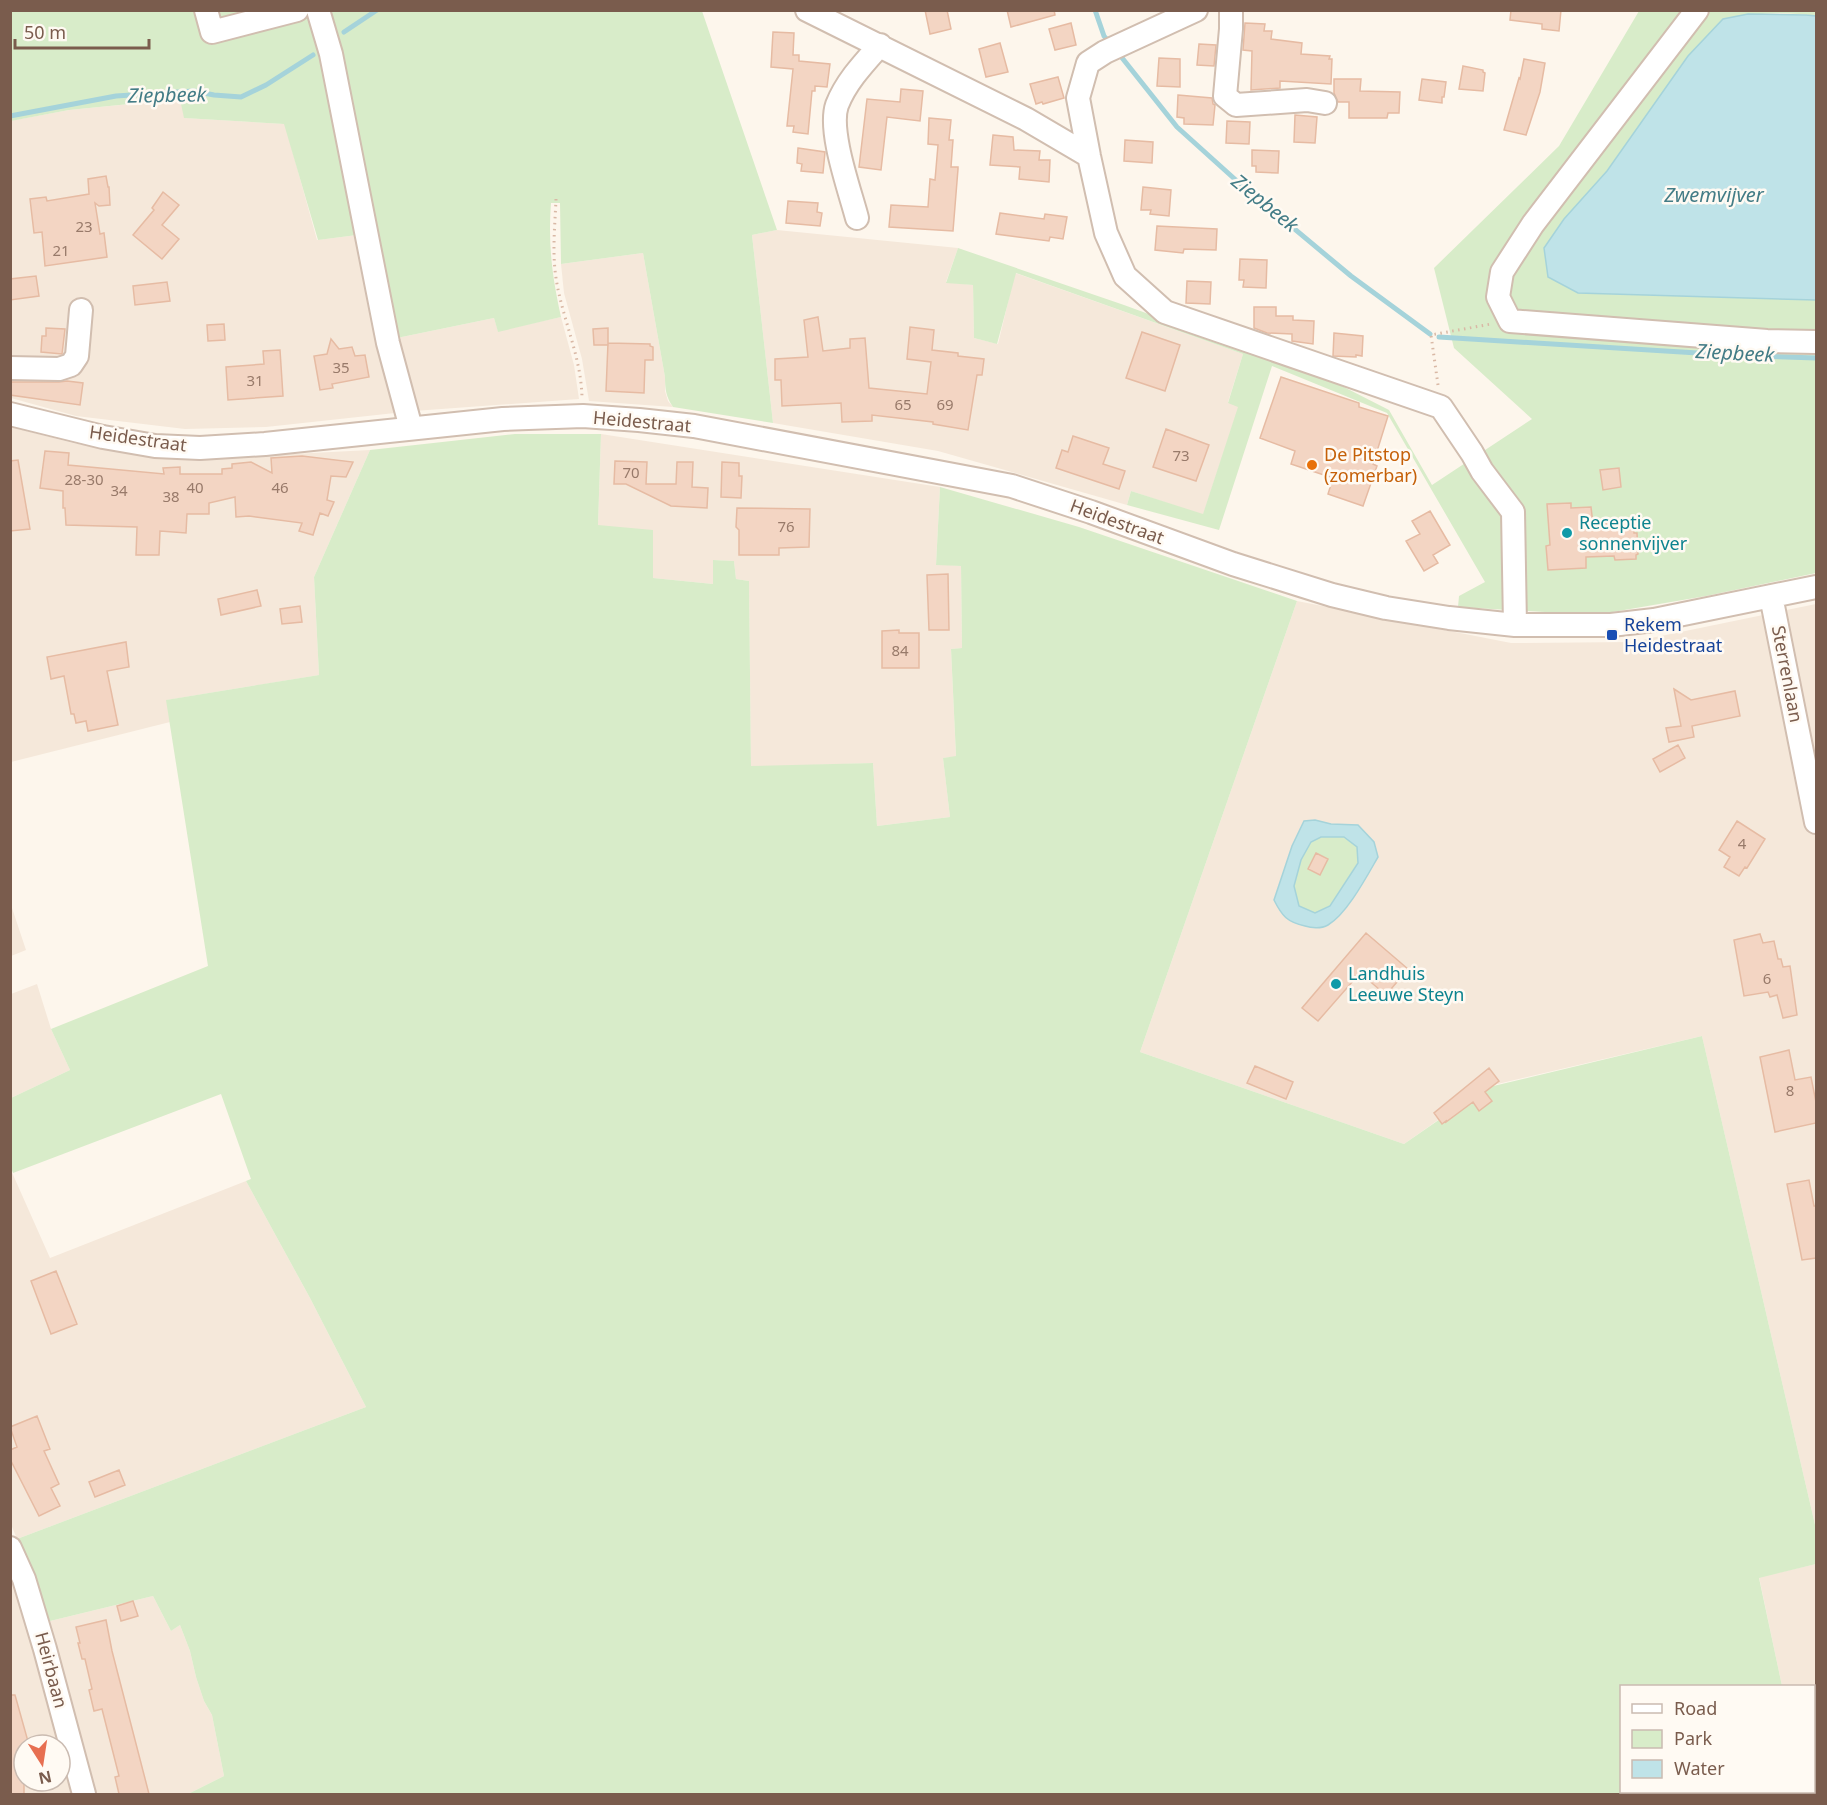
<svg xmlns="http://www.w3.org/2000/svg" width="1827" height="1805" font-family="'Noto Sans',sans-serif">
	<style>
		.residential { fill: #f5e8da }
		.green { fill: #d8ecc9 }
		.water { fill: #bfe3e8; stroke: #a5d3da; stroke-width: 1.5; fill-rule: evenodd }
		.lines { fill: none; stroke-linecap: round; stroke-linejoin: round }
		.stream { stroke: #a5d3da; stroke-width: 5 }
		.building { fill: #f3d5c3; stroke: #e6bba3; stroke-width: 1.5 }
		.minor-casing { stroke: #d1beb0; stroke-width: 26 }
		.path { stroke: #d9b8a5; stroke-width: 3; stroke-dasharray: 1.5 4.5; stroke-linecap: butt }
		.minor { stroke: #fff; stroke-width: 22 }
		.food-dot { fill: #e8710a; stroke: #fffaf3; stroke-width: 2 }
		.culture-dot { fill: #0f9aa8; stroke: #fffaf3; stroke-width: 2 }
		.transit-dot { fill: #1a4fb4; stroke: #fffaf3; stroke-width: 2 }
		.labels { text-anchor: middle; stroke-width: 5; stroke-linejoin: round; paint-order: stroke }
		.number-label { font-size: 15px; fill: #987a6a }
		.street-label { font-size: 18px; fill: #7a5c4d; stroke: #fffaf3 }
		.food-label { font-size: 18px; fill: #c56008; stroke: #fffaf3; text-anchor: start }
		.culture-label { font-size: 18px; fill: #0d838f; stroke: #fffaf3; text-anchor: start }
		.transit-label { font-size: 18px; fill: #164399; stroke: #fffaf3; text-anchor: start }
		.water-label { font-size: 20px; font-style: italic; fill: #437c86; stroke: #fffaf3 }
	</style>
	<rect width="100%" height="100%" fill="#fdf6ec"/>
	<path class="residential" d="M181,99L185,118L285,124L317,240L357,235L395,413L266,427L185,429L76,416L11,398L10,121L69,110Z
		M777,230L958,248L946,282L973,285L974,338L998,344L1015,273L1243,354L1228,402L1239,406L1203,515L1131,491L1127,505L938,451L773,423L752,235Z
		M643,253L665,377V391L668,401L673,407L589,401L582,359L564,293L561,264Z
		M561,317L574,365L579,399L414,411L392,339L494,318L498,331Z
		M11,427L73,443L120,452L174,457H232L370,450L314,577L319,675L167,700L170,722L11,762Z
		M601,434L940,487L936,564L961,566L962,648L951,649L956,757L943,758L950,817L877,826L873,763L751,767L749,581L736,579L734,561L713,560V584L653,578L598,525Z
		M1297,601L1511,643L1632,642L1816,604V1529L1702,1036L1485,1087L1404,1144L1140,1052Z
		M10,902L26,950L11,956H10Z
		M37,984L51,1029L70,1070L11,1098V994Z
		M10,1168L50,1258L246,1181L310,1298L366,1407L17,1539L10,1522Z
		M1816,1564V1794H1803V1792H1814V1686H1782L1759,1577Z
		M10,1576L24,1617L58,1745H24V1781H60V1752L71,1794H11Z
		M153,1596L171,1631L180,1625L190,1651L196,1677L204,1701L212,1715L224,1776L188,1794H96L50,1621Z"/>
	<path class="green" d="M10,11H702L777,230L752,235L773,423L673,407C666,397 665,389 665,377L643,253L561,264L560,203H551C548,245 552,276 561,317L498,332L494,318L392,339L357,235L318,240L284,124L184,118L180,99L69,110L11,121Z
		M1639,11H1816V16C1786,11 1753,13 1723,19L1607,171L1564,219L1578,293L1816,300V573L1706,596L1595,615L1458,607L1459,596L1485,582L1387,413L1272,366L1219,530L1127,505L1131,491L1203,514L1238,407L1228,403L1243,354L1016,273L997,344L974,338L973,285L946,283L958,248L1124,305L1334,382L1389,410L1432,485L1532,419L1454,348L1434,268L1559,146Z
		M515,434H601L598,525L653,530V578L713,584V560L734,561L736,579L749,581L751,766L873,763L877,826L950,817L943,758L956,756L951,649L962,648L961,566L936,565L940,487L1079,527L1297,601L1140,1052L1404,1144L1485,1088L1702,1036L1816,1529V1564L1759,1578L1782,1686H1622V1792H1803V1794H188L224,1776L212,1715L204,1701L196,1677L190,1651L180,1625L171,1631L153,1596L50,1621L17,1539L366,1407L310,1298L246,1181L251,1179L221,1094L13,1173L11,1168V1098L70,1070L51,1029L208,966L166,700L319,675L314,577L370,450Z
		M1344,836L1357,846L1358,862L1330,906L1315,913L1298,906L1294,886L1301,860L1311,842L1321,837Z"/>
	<path class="water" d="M1748,14L1806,15L1816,16V300L1578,293L1548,277L1544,248L1564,219L1607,171L1688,56L1723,19Z
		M1315,820L1331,824L1358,825L1374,842L1378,857C1367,876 1347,914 1328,925C1321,929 1311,928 1305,926C1287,922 1282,916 1274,900L1292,846L1304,821ZM1344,837L1357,847L1358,863L1330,906L1315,913L1299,906L1294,886L1301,860L1311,842L1321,837Z"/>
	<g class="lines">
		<path class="stream" d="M1095,10L1104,36L1109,42
			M344,32L377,10
			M1119,54L1177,127L1238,182L1351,276L1430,334
			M10,116L116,96L194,91L214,95L241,97L266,85L313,55
			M1439,337L1730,355L1816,358"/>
	</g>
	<path class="building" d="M925,10H947L951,29L930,34Z
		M1007,10H1054L1055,15L1011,27Z
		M1511,10H1561L1559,31L1542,29V24L1510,20Z
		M1071,23L1076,45L1055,50L1049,29Z
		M1245,23L1265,24L1264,31H1272L1271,39L1302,43L1301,54L1330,56L1329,59H1332L1331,84L1280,81V88L1251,90L1252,51L1243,50Z
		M773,32L794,33L793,55H799V61L830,64L827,87L815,86V91H812L808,134L793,132L794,126H787L793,69L771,67Z
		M1000,43L1008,72L986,77L979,49Z
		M1199,44L1216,45L1214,66L1197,65Z
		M1159,58L1180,59V87L1157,86Z
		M1524,59L1545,63L1540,92L1526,135L1504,130L1519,78L1520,79Z
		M1463,66L1483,70V72L1485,73L1483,91L1459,89Z
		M1058,77L1064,98L1043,104L1042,102L1036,104L1030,84Z
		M1334,79H1361L1360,91L1400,92L1399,113H1388L1387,118H1349V102H1338L1334,93Z
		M1422,79L1446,82L1444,97H1442V103L1419,100Z
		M901,89L923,91L920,121L887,117L881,170L859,167L867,99L900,102Z
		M1178,95L1212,98L1213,104L1215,105L1213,125L1184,124V118L1177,117Z
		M1295,115L1317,117L1315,143L1294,142Z
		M929,118L951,120L949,140H953L951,167H958V169L953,231L889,227L891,205L928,207L930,179L935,180L938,145L928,144Z
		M1227,121L1250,122L1249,144L1226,143Z
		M993,135L1013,137L1014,150L1040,151L1039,160H1050L1049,182L1019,179L1020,167L990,165Z
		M1125,140L1153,142L1152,163L1124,161Z
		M798,148L825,152L823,173L801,171L802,164L797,163Z
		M1252,150L1279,151L1278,173L1256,172V166H1252Z
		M106,176L108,187H109L110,205L99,206L95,203L100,234L104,233L107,257L45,266L42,232L34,233L30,199L46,197L47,201L89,194L88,179Z
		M1143,187L1171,190L1169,216L1150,214L1151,210H1141Z
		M163,192L179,205L162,225L179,239L162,259L133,235L154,210L152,208Z
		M788,201L818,203L817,212L822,213L820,226L786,223Z
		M1000,213L1044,219L1045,214L1067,217L1063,239L1050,237L1049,241L996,234Z
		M1157,226L1217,229L1216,250L1184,249L1183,253L1155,250Z
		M1240,259L1267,260L1266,288L1243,287L1244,280H1239Z
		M36,276L39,296L10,300V279Z
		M1187,281L1211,282L1210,304L1186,303Z
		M167,282L170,301L135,305L133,286Z
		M1254,307H1276V316H1293V320L1314,321L1313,344L1292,341V334L1267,333L1254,328Z
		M818,317L823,351L850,348V339L865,338L869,388L927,394L931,362L907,359L910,327L934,330L932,350L958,353V356L984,359L982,375H977L968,430L933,424V422L872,415V421L842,422L841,403L782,406L781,380H775V359L808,357L804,320Z
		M224,324L225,340L208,341L207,325Z
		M46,328L65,329L62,354L41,352L42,336H46Z
		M608,328V345H594L593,329Z
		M1142,332L1180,345L1165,391L1126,378Z
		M1334,333L1363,336L1362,356L1356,355V357L1333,356Z
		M331,339L339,349L352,347L355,356L365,355L369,377L332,384L333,388L320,390L314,356L327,354Z
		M608,343L650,344V346L653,347V360H645L644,393L606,391Z
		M280,350L283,396L228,400L226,367L264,364L263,351Z
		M1281,377L1359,403V407L1388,416L1373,464L1377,466L1363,506L1328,494L1333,478L1291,464L1295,451L1260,438Z
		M67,381L83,383L80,405L10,395V382H59Z
		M1166,429L1209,445L1196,481L1153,467Z
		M1073,436L1109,448L1103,464L1125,471L1119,489L1056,468L1062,450L1068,452Z
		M45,451L69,453L68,465L164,474L163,468L180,467V474H222V469L232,468V464L251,462L272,473L271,458L302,456L353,462L346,477L331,476L327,500L334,502L328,516L320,513L313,535L299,531L302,523L249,516L236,517L235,497L209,503V514H187L186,533L160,531L159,555H136L137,527L66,525L65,508H63V491L40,488Z
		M18,460L30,529L10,531V461Z
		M615,461L647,462L646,484H676L677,462H693L692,487L708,488L707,508L671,506L626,484H614Z
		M722,462L739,463V476H742L741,498L721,497Z
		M1619,468L1621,487L1603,490L1600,470Z
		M1571,503V508L1591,507L1593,524L1622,522V530L1634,529V533H1637L1638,554L1636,555V559L1615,560L1614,556L1586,557V568L1548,570L1546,546L1550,545L1547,504Z
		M737,508L810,509L809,547L779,548V555H739V530L736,527Z
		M1430,511L1450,545L1433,555L1438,563L1424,571L1406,541L1420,534L1412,521Z
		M948,574L949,630H929L927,575Z
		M257,590L261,606L221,615L218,599Z
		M300,606L302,622L282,624L280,609Z
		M899,630V633H919V668H882V631Z
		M126,642L129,667L107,671L118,725L88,731L86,721L76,723L74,714H71L64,676L51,679L47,657Z
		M1674,689L1691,700L1735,691L1740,716L1692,726L1694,737L1669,742L1666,728L1681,726Z
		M1678,745L1685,758L1660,772L1653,759Z
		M1737,821L1765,839L1747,868L1745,867L1739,876L1724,867L1730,857L1719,850Z
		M1316,853L1328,859L1320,875L1308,869Z
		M1366,933L1408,969L1386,995L1360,973L1318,1021L1302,1008Z
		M1760,934L1763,943L1774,941L1778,959H1781L1783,967L1790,966L1797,1015L1783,1018L1777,995L1770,997L1768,992L1744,996L1734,940Z
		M1789,1050L1795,1080L1811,1077L1816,1102V1123L1775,1132L1760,1057Z
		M1255,1066L1293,1082L1286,1099L1247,1083Z
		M1489,1068L1499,1081L1485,1092L1492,1101L1479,1111L1473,1102L1446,1122V1121L1442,1124L1434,1113Z
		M1809,1180L1814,1206H1816V1258L1802,1260L1787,1184Z
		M56,1271L77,1324L51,1334L31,1281Z
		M37,1416L50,1449L44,1451L59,1484L51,1488L60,1506L39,1516L10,1459V1450L17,1447L10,1427Z
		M119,1470L125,1485L95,1497L89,1482Z
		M133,1601L138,1616L121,1621L117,1606Z
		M106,1620L112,1651L149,1794H119L115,1777L119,1776L102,1709L94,1711L89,1690L92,1689L85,1659H82L78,1643H80L76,1627Z
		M10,1695H15L29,1745H24V1794H10Z"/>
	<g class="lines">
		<defs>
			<path id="minor" d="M206,10L212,32L297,10
				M318,10L331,54L388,343L411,428
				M807,10L1026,119L1089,156
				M1196,10L1105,52L1088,63L1078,98L1089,156L1106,233L1125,276L1165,312L1441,407L1472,453L1482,471L1513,512L1515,625
				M1231,10V29L1225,96L1236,105L1307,100L1325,103
				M1697,10L1533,224L1502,272L1498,297L1510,321L1767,341L1816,342
				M857,218C850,191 828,131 837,105C846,82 863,64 880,45
				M10,368L59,369L71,365L77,356L81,310
				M10,414L103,437L155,446L200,448L265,444L503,419L583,416L639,420L694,426L1012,486L1091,512L1233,564L1332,595L1386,608L1449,618L1515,625H1611L1654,620L1816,587
				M1771,596L1816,822
				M10,1548L24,1579L45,1649L84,1794"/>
		</defs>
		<use href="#minor" class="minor-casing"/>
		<path class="path" d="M556,199C555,225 552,252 556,278C562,318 581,356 582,397
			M1438,385L1431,335L1491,324"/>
		<use href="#minor" class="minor"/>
	</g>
	<circle class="food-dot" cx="1312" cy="465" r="6"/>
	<g class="culture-dot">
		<circle cx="1567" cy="533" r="6"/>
		<circle cx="1336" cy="984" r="6"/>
	</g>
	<rect class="transit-dot" x="1606" y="629" width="12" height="12" rx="3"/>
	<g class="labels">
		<g class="number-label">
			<text x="84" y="232">23</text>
			<text x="61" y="256">21</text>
			<text x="341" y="373">35</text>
			<text x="255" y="386">31</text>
			<text x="903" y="410">65</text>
			<text x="945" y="410">69</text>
			<text x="1181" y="461">73</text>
			<text x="631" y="478">70</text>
			<text x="84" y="485">28-30</text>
			<text x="195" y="493">40</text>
			<text x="280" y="493">46</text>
			<text x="119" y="496">34</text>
			<text x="171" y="502">38</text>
			<text x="786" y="532">76</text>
			<text x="900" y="656">84</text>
			<text x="1742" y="849">4</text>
			<text x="1767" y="984">6</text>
			<text x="1790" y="1096">8</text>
		</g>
		<g class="street-label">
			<text transform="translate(642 422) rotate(5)" y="6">Heidestraat</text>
			<text transform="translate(138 439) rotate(8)" y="6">Heidestraat</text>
			<text transform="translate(1117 522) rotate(20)" y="6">Heidestraat</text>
			<text transform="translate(1787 674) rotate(79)" y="6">Sterrenlaan</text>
			<text transform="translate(51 1670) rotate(75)" y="6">Heirbaan</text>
		</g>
		<g class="food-label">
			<text x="1324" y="461">De Pitstop<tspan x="1324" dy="21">(zomerbar)</tspan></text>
		</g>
		<g class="culture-label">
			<text x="1579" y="529">Receptie<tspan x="1579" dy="21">sonnenvijver</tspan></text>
			<text x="1348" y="980">Landhuis<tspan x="1348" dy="21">Leeuwe Steyn</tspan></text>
		</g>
		<g class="transit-label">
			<text x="1624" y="631">Rekem<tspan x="1624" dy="21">Heidestraat</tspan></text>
		</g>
		<g class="water-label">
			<text transform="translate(167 95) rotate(-1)" y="7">Ziepbeek</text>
			<text x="1714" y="202">Zwemvijver</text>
			<text transform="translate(1265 203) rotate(39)" y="7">Ziepbeek</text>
			<text transform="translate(1735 353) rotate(3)" y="7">Ziepbeek</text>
		</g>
	</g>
	<rect width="1827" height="1805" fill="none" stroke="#7a5c4d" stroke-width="24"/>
	<rect x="1620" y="1685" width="195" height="108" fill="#fffaf3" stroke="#cabbb1" stroke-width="1.5"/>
	<rect x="1632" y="1704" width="30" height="9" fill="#ffffff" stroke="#cabbb1" stroke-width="1.5"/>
	<text x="1674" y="1715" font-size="18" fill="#7a5c4d">Road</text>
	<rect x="1632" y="1730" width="30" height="18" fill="#d8ecc9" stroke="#cabbb1" stroke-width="1.5"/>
	<text x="1674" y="1745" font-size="18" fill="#7a5c4d">Park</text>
	<rect x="1632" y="1760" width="30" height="18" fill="#bfe3e8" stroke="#cabbb1" stroke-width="1.5"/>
	<text x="1674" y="1775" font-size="18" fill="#7a5c4d">Water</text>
	<g transform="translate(42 1763) rotate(168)"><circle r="28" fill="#fffaf3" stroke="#cabbb1" stroke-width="1.5"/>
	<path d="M0-4.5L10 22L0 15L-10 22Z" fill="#e76f51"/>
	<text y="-9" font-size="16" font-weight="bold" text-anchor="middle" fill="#7a5c4d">N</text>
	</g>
	<path d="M15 39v9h134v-9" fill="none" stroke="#7a5c4d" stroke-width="3"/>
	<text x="24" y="39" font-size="18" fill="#7a5c4d" stroke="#fffaf3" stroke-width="4.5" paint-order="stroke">50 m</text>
</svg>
